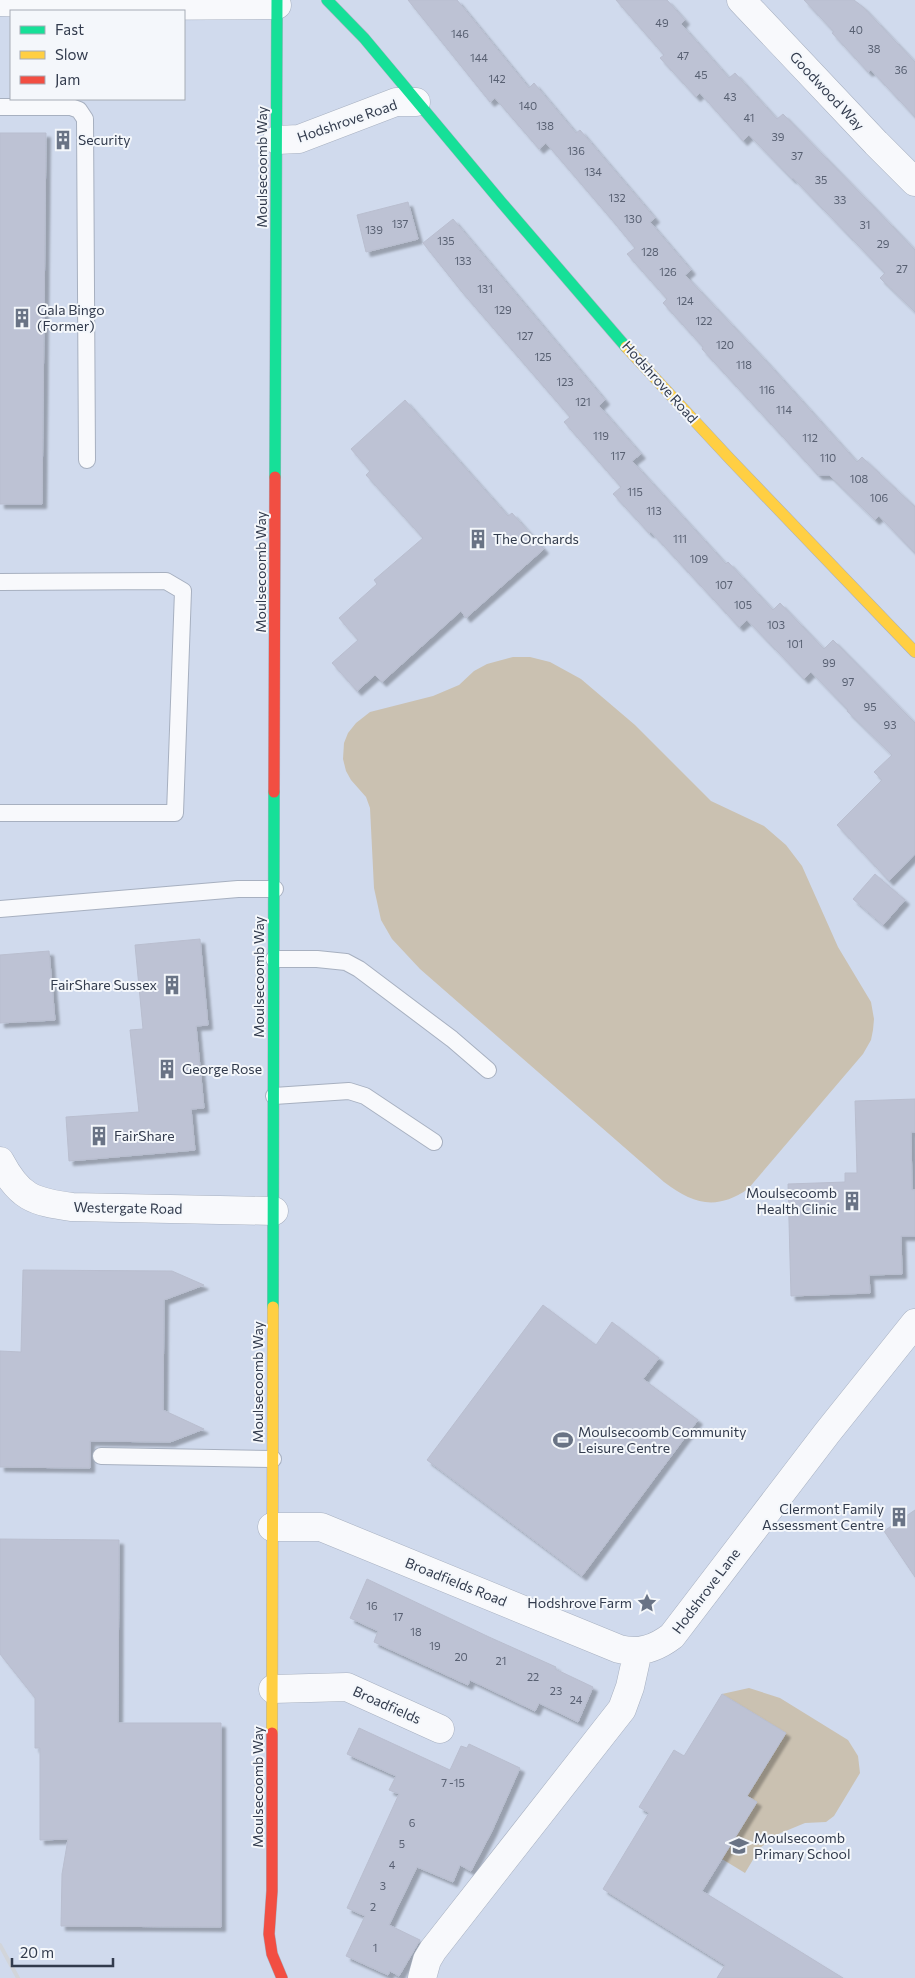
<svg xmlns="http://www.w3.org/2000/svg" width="915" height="1978" font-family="Commissioner,sans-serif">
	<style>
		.green { fill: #cac1b1 }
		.building { fill: #bdc2d4; stroke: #b9becf; filter: url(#shadow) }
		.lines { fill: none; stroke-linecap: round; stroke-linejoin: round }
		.lane-casing { stroke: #a7b0c0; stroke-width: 18 }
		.street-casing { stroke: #a7b0c0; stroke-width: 29 }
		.fast-casing { stroke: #a7b0c0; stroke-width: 12 }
		.slow-casing { stroke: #a7b0c0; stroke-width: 12 }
		.jam-casing { stroke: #a7b0c0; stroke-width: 12 }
		.lane { stroke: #f8f9fc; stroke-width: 16 }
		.street { stroke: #f8f9fc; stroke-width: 28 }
		.fast { stroke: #16e098; stroke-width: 11 }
		.slow { stroke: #ffcf43; stroke-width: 11 }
		.jam { stroke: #f24e42; stroke-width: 11 }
		.rail { stroke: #d2d5da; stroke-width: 4 }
		.labels { text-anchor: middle; stroke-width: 4; stroke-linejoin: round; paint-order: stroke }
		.number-label { font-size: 11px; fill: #586072 }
		.street-label { font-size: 14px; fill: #323b4d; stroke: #f4f7fb }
		.poi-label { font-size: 14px; fill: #323b4d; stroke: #f4f7fb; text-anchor: start }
	</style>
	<defs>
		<filter id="shadow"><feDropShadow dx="4.5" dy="4.5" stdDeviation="1" flood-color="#0004"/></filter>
	</defs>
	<rect width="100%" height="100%" fill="#d0daed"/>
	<path class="green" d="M513,657H530L550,662L581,679L635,725L711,801L764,826L786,845L802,866L838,947L871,1002L874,1019L873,1030L871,1040L863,1054L748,1189C716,1211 693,1204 664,1182L420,969L392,939L381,920L374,888L370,808L366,797L351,780L346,771L343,759L344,743L348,733L356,723L370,712L433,696L459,685L474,671L487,664Z
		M749,1688L780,1698L848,1740L858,1756L860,1773L834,1816L826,1822L805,1823L776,1835L760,1848L745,1873L722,1859L757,1802L747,1796L786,1733L722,1694Z"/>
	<path class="building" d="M408,0H457L529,88L534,83L576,133L580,130L655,218L650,222L691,270L685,275L765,360L857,462L862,457L915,507V553L879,516L875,520L829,475H818L702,349L703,347L663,303L667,299L627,254L635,248L612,220L546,143L539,149L495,98L490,102Z
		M616,0H667L685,20L681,24L729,78L735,73L777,119L783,114L869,202L915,250V312L880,278L885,273L793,178L792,179L749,135L743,141L700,93L696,97L660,58L664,55Z
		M804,0H854L863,7L915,62V117L871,70L868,72L832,33L834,32Z
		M0,133H46L42,504H0Z
		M408,202L418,239L366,252L357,215Z
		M453,219L605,400L599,406L641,454L632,461L726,564L728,562L773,610L780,603L824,649L833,640L915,723V854L889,881L837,825L882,780L874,772L892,755L847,711L848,710L811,672L804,679L747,620L739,627L651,532L649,533L613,494L621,487L564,422L570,417L462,292L423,243Z
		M405,400L508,516L512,513L544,549L466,618L461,611L382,682L375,675L357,691L332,663L358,640L339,618L377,584L374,580L423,538L366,475L370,471L351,449Z
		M875,874L905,900L883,925L853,899Z
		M200,939L208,1025L196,1026L204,1108L191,1109L195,1150L69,1161L66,1117L139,1112L130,1030L143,1029L135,945Z
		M49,951L55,1020L0,1023V955Z
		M915,1099V1132H911L912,1190H915V1236H901L902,1274L869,1275L870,1293L791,1296L788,1184L845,1182V1173H857L855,1101Z
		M23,1270L172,1271L204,1285L164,1300L163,1410L204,1429L170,1442L90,1441V1468L0,1467V1351L21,1352Z
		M543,1305L596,1345L612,1322L659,1358L643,1379L698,1420L582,1576L427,1460Z
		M915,1510V1577L884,1531Z
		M0,1539L119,1540L118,1723H221V1927L61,1926L62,1874L68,1839L40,1840V1748H35V1698L0,1654Z
		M367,1579L489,1637L556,1667L555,1669L593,1687L578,1722L539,1703L535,1711L470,1680L468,1685L374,1642L378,1631L350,1618Z
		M722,1694L786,1733L747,1796L757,1802L702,1891L843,1978H717L725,1965L603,1889L649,1813L639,1807L674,1750L684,1756Z
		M359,1728L450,1770L461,1746L467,1748L469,1744L520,1768L492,1831L471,1871L460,1865L453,1882L417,1867L389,1925L420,1940L399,1976L390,1971L388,1975L346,1956L365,1916L347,1908L399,1794L389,1790L396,1776L347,1754Z"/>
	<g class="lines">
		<defs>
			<path id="lane" d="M0,107H71L79,110L85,119L87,460
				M0,582L166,581L183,591L175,813H0
				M0,909L238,889H275
				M274,959H317L346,962L359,969L452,1039L488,1070
				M274,1096L349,1091L365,1096L434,1142
				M101,1456L273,1459"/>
			<path id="street" d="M741,0L876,143L915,182
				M0,2L119,6L277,5
				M277,140L299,139L396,102H416
				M0,1161C19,1197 33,1202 72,1207L274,1211
				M272,1527H321L619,1649C639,1654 655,1649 672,1636L827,1433L915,1323
				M273,1689L347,1687L440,1729
				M422,1978L427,1960L433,1950L622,1709L630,1687L638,1651"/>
			<path id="fast" d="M327,0L364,38L502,203L626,347
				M275,477L277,0
				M273,1307L274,792"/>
			<path id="slow" d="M626,347L730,459L915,652
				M272,1733L273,1307"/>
			<path id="jam" d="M274,792L275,477
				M272,1733V1891L269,1934L272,1954L282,1978"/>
		</defs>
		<use href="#lane" class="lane-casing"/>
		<use href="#street" class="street-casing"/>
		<use href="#fast" class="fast-casing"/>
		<use href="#slow" class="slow-casing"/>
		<use href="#jam" class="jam-casing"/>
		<use href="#lane" class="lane"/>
		<use href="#street" class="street"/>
		<use href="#fast" class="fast"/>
		<use href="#slow" class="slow"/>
		<use href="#jam" class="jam"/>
		<path class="rail" d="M0,1945L18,1978"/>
	</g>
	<defs>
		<symbol id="building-bare" viewBox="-9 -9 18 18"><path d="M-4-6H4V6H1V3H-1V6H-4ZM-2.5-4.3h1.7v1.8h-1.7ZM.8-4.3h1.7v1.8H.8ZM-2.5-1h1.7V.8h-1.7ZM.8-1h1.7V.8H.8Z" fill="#697385" stroke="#f4f7fb" stroke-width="2.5" paint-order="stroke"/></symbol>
		<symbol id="stadium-bare" viewBox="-9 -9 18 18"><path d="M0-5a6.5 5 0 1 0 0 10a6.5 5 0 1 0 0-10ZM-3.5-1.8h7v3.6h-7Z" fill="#697385" stroke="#f4f7fb" stroke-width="2.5" paint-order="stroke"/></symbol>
		<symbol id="sight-bare" viewBox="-9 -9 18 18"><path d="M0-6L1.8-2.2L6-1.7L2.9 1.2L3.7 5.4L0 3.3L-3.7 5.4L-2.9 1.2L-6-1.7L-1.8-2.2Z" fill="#697385" stroke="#f4f7fb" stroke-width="2.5" paint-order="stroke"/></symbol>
		<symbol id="school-bare" viewBox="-9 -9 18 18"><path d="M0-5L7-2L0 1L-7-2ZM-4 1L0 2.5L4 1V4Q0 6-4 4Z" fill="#697385" stroke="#f4f7fb" stroke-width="2.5" paint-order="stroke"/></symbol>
	</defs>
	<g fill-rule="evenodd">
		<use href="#building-bare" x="49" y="126" width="28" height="28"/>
		<use href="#building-bare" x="8" y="304" width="28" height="28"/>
		<use href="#building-bare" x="464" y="525" width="28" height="28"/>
		<use href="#building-bare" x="158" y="971" width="28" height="28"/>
		<use href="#building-bare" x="153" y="1055" width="28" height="28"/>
		<use href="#building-bare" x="85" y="1122" width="28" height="28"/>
		<use href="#building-bare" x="838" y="1187" width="28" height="28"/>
		<use href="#stadium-bare" x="549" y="1426" width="28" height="28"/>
		<use href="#building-bare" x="885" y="1503" width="28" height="28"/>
		<use href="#sight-bare" x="633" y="1589" width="28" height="28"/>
		<use href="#school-bare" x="725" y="1832" width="28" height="28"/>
	</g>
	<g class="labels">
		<g class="number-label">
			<text x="662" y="27">49</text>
			<text x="856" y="34">40</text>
			<text x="460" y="38">146</text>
			<text x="874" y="53">38</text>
			<text x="683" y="60">47</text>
			<text x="479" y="62">144</text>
			<text x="901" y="74">36</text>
			<text x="701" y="79">45</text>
			<text x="497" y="83">142</text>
			<text x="730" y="101">43</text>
			<text x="528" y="110">140</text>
			<text x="749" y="122">41</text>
			<text x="545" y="130">138</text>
			<text x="778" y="141">39</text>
			<text x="576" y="155">136</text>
			<text x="797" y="160">37</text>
			<text x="593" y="176">134</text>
			<text x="821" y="184">35</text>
			<text x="617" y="202">132</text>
			<text x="840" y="204">33</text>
			<text x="633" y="223">130</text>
			<text x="400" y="228">137</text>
			<text x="865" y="229">31</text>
			<text x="374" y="234">139</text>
			<text x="446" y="245">135</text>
			<text x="883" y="248">29</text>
			<text x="650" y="256">128</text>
			<text x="463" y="265">133</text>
			<text x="902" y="273">27</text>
			<text x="668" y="276">126</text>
			<text x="485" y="293">131</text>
			<text x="685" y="305">124</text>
			<text x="503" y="314">129</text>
			<text x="704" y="325">122</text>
			<text x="525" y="340">127</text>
			<text x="725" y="349">120</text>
			<text x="543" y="361">125</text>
			<text x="744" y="369">118</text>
			<text x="565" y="386">123</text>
			<text x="767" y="394">116</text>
			<text x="583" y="406">121</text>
			<text x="784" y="414">114</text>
			<text x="601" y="440">119</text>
			<text x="810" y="442">112</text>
			<text x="618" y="460">117</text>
			<text x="828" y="462">110</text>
			<text x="859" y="483">108</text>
			<text x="635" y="496">115</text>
			<text x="879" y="502">106</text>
			<text x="654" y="515">113</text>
			<text x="680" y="543">111</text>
			<text x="699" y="563">109</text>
			<text x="724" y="589">107</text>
			<text x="743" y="609">105</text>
			<text x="776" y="629">103</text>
			<text x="795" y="648">101</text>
			<text x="829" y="667">99</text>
			<text x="848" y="686">97</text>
			<text x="870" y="711">95</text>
			<text x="890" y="729">93</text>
			<text x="372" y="1610">16</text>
			<text x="398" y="1621">17</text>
			<text x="416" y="1636">18</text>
			<text x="435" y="1650">19</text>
			<text x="461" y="1661">20</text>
			<text x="501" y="1665">21</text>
			<text x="533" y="1681">22</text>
			<text x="556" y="1695">23</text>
			<text x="576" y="1704">24</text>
			<text x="453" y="1787">7 -15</text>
			<text x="412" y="1827">6</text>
			<text x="402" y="1848">5</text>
			<text x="392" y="1869">4</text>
			<text x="383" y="1890">3</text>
			<text x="373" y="1911">2</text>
			<text x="375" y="1952">1</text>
		</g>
		<g class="street-label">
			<text transform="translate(827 91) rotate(47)" y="5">Goodwood Way</text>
			<text transform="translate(347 121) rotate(-19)" y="5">Hodshrove Road</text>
			<text transform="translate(262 167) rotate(-90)" y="5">Moulsecoomb Way</text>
			<text transform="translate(660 382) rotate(48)" y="5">Hodshrove Road</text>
			<text transform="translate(261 572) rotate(-90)" y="5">Moulsecoomb Way</text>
			<text transform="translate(259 977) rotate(-90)" y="5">Moulsecoomb Way</text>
			<text transform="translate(128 1208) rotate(1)" y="5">Westergate Road</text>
			<text transform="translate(258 1382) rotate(-90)" y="5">Moulsecoomb Way</text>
			<text transform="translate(456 1582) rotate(22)" y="5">Broadfields Road</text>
			<text transform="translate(706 1591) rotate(-53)" y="5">Hodshrove Lane</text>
			<text transform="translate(387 1705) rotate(24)" y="5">Broadfields</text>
			<text transform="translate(258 1787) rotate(-90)" y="5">Moulsecoomb Way</text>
		</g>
		<g class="poi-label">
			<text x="78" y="145">Security</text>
			<text x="37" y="315">Gala Bingo<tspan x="37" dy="16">(Former)</tspan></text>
			<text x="493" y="544">The Orchards</text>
			<text x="157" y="990" text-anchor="end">FairShare Sussex</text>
			<text x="182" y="1074">George Rose</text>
			<text x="114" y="1141">FairShare</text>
			<text x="837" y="1198" text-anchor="end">Moulsecoomb<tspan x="837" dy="16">Health Clinic</tspan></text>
			<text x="578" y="1437">Moulsecoomb Community<tspan x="578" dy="16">Leisure Centre</tspan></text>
			<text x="884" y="1514" text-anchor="end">Clermont Family<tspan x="884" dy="16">Assessment Centre</tspan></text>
			<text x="632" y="1608" text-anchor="end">Hodshrove Farm</text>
			<text x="754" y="1843">Moulsecoomb<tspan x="754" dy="16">Primary School</tspan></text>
		</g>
	</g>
	<rect x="10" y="10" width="175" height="90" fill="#f4f7fb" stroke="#a6acb5"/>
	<rect x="20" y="26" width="25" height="8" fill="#16e098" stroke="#a6acb5"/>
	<text x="55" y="35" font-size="15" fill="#323b4d">Fast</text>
	<rect x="20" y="51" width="25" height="8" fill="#ffcf43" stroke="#a6acb5"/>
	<text x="55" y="60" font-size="15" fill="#323b4d">Slow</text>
	<rect x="20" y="76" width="25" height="8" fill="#f24e42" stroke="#a6acb5"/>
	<text x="55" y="85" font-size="15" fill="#323b4d">Jam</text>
	<path d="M12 1958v8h101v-8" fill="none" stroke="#323b4d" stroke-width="2.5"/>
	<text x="20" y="1958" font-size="15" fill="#323b4d" stroke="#f4f7fb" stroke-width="4" paint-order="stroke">20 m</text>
</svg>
